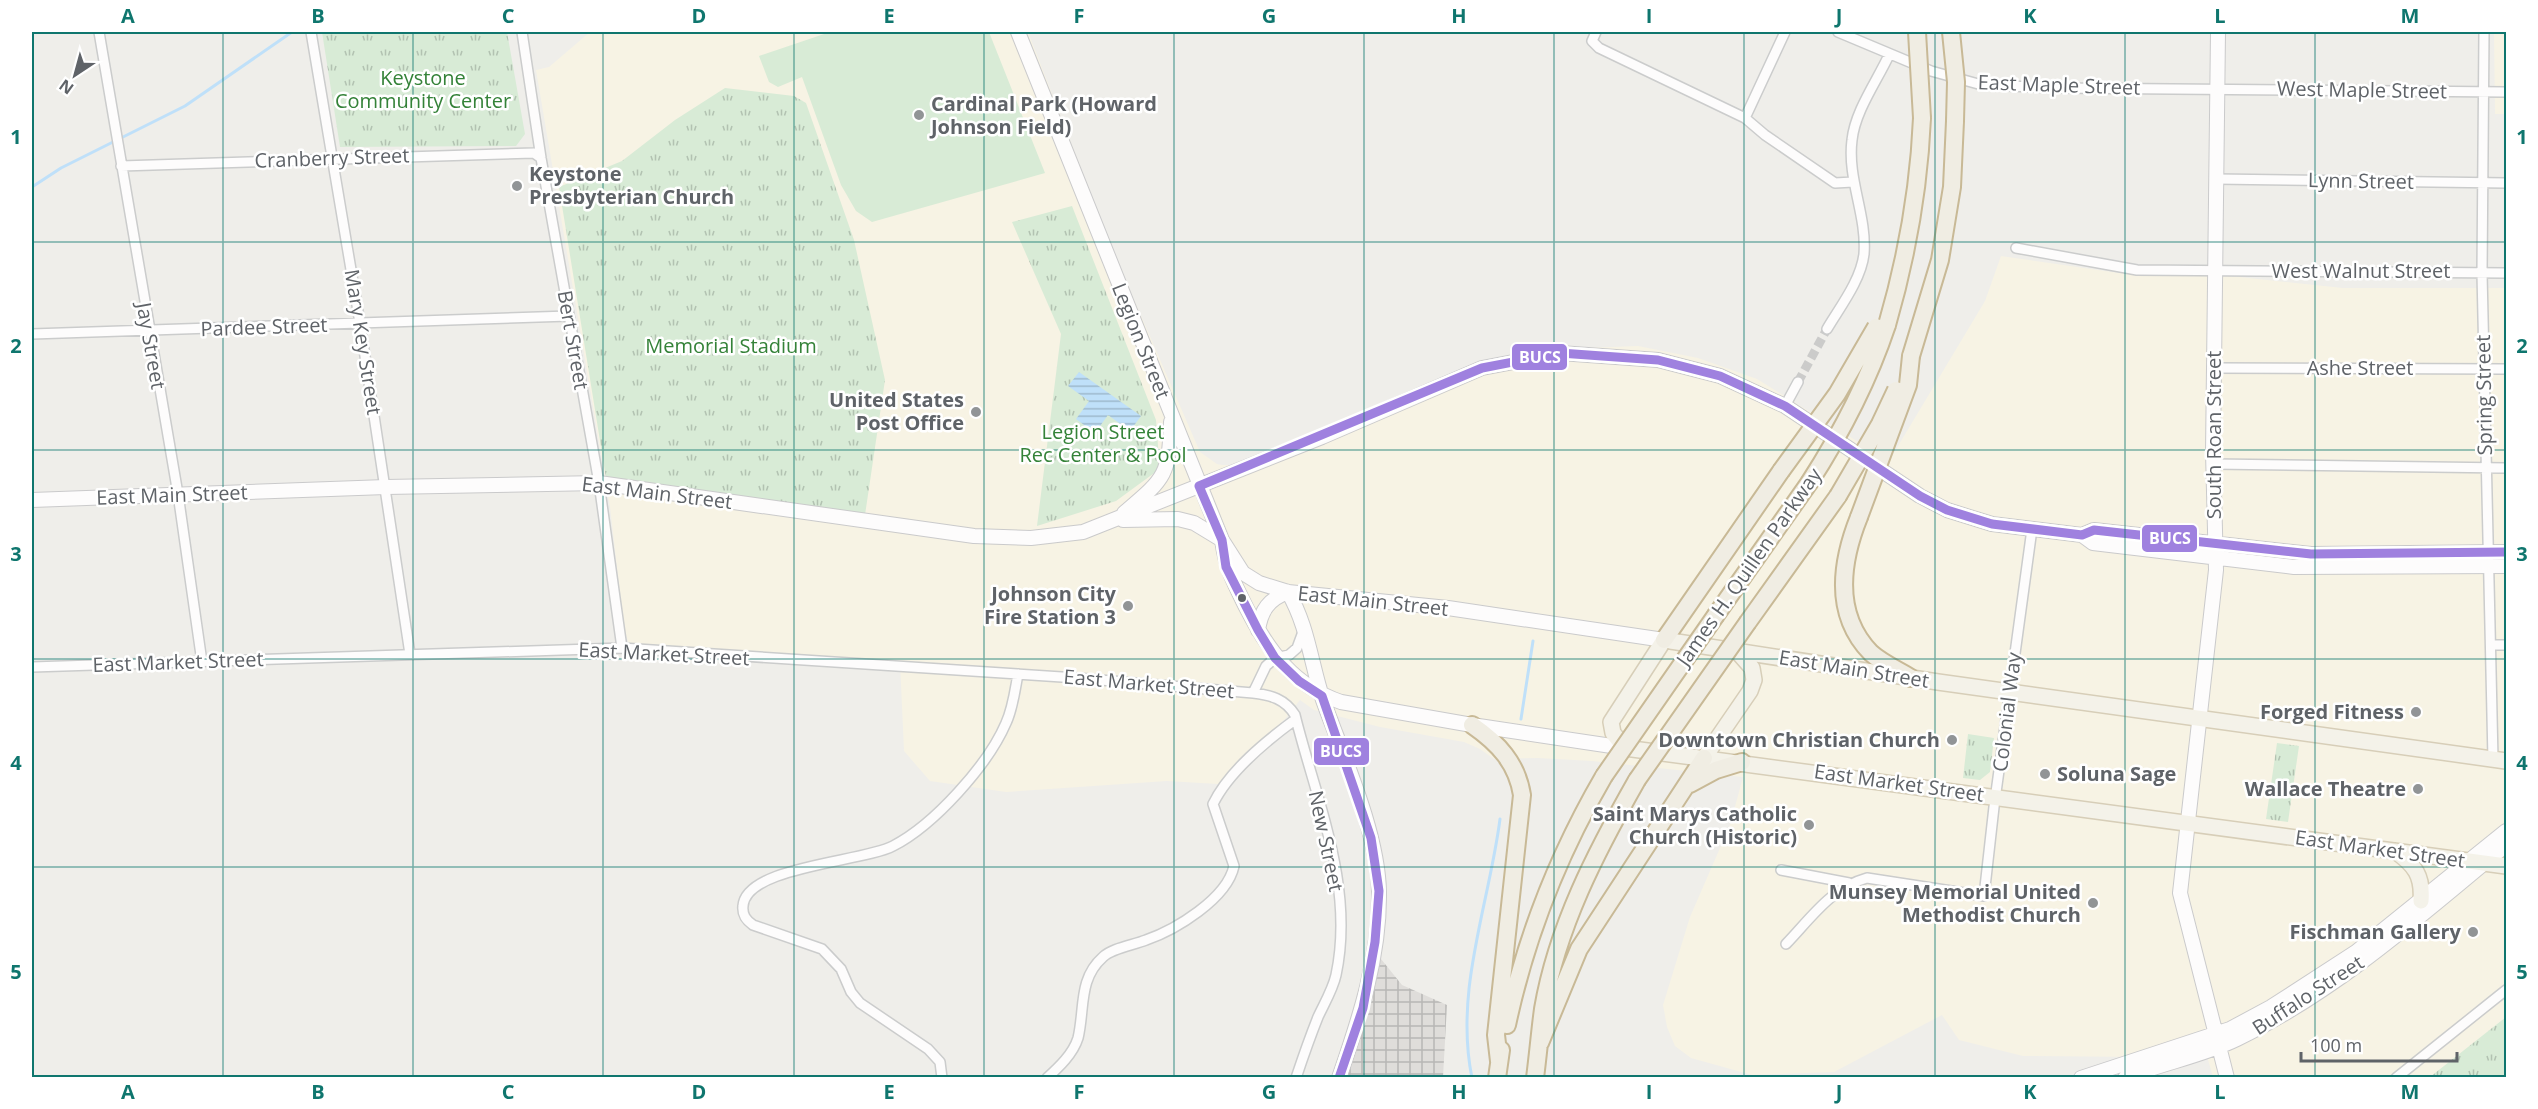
<svg xmlns="http://www.w3.org/2000/svg" width="2538" height="1109" font-family="'Open Sans',sans-serif">
	<style>
		.commercial { fill: #f7f3e4 }
		.industrial { fill: url(#industrial-grid) }
		.grass { fill: #d8ebd6 }
		.park { fill: url(#park-tufts) }
		.water { fill: url(#water-rules) }
		.lines { fill: none; stroke-linecap: round; stroke-linejoin: round }
		.stream { stroke: #bfe0f9; stroke-width: 3 }
		.street-tunnel { stroke: #cbcbca; stroke-width: 9; stroke-dasharray: 9 4.5; stroke-linecap: butt }
		.street-casing { stroke: #cbcccc; stroke-width: 12 }
		.secondary-casing { stroke: #cacacb; stroke-width: 16 }
		.primary-casing { stroke: #d7ceb8; stroke-width: 18 }
		.highway-casing { stroke: #c8b996; stroke-width: 20 }
		.street { stroke: #fdfcfc; stroke-width: 9 }
		.secondary { stroke: #fdfcfc; stroke-width: 14 }
		.primary { stroke: #f4f2e9; stroke-width: 15 }
		.highway { stroke: #f0ede3; stroke-width: 16 }
		.highway-bridge-casing { stroke: #c8b996; stroke-width: 20; stroke-linecap: butt }
		.highway-bridge { stroke: #f0ede3; stroke-width: 16 }
		.bus-1-casing { stroke: #fff; stroke-width: 14 }
		.bus-1 { stroke: #9f81df; stroke-width: 9 }
		.grid { fill: none; stroke: #0f766e; stroke-width: 1.5; stroke-opacity: 0.55 }
		.poi-dot { fill: #919496; stroke: #fff; stroke-width: 2 }
		.bus-dot { fill: #5f6368; stroke: #fff; stroke-width: 2 }
		.labels { text-anchor: middle; stroke-width: 5; stroke-linejoin: round; paint-order: stroke }
		.park-label { font-size: 20px; fill: #348238; stroke: #fff }
		.street-label { font-size: 20px; fill: #5f6368; stroke: #fff }
		.poi-label { font-size: 20px; font-weight: bold; fill: #5f6368; stroke: #fff; text-anchor: end }
		.line-badge { stroke: #fff; stroke-width: 2 }
		.badge-label { font-size: 16px; text-anchor: middle; font-weight: bold; fill: #fff }
		.neatline { fill: none; stroke: #0f766e; stroke-width: 2 }
		.grid-label { font-size: 20px; text-anchor: middle; font-weight: bold; fill: #0f766e }
	</style>
	<defs>
		<pattern id="industrial-grid" width="8" height="8" patternUnits="userSpaceOnUse" patternTransform="scale(1.5)"><rect width="8" height="8" fill="#dfddda"/><path d="M0 4h8M4 0v8" fill="none" stroke="#b8b7b5"/></pattern>
		<pattern id="park-tufts" width="24" height="20" patternUnits="userSpaceOnUse" patternTransform="scale(1.5)"><rect width="24" height="20" fill="#d8ebd6"/><path d="M3 7l-1-3M5 7V3M7 7l1-3M15 17l-1-3M17 17v-4M19 17l1-3" fill="none" stroke="#b2c2b1"/></pattern>
		<pattern id="water-rules" width="6" height="5" patternUnits="userSpaceOnUse" patternTransform="scale(1.5)"><rect width="6" height="5" fill="#bfe0f9"/><path d="M0 2.5h6" fill="none" stroke="#9eb9cd"/></pattern>
	</defs>
	<rect width="100%" height="100%" fill="#efeeea"/>
	<path class="commercial" d="M590,32H1028L1113,251L1190,429L1200,452L1217,464L1222,465H1232L1476,365L1584,348L1638,346L1698,358L1757,379L1889,461L1985,301L2001,256L2119,273L2230,276L2343,288H2506V1077H2213L2202,1039L2145,1057L2023,1056L1959,1040L1942,1015L1834,1072L1752,1075L1691,1058L1675,1046L1667,1027L1663,1005L1690,917L1730,825L1743,777L1592,761L1538,758L1494,759L1480,749L1464,742L1380,727L1314,710L1300,700L1285,719L1218,784L1167,781L1006,792L930,781L904,751L900,662L629,644L624,629L610,507L536,70L549,67Z
		M2494,32H2506V114H2495Z"/>
	<path class="industrial" d="M1381,959L1402,985L1447,1005L1443,1077L1345,1078L1362,1028Z"/>
	<path class="grass" d="M830,32H989L1045,173L872,222L856,211L841,185L802,77L778,87L769,82L759,56Z"/>
	<path class="park" d="M322,32H507L525,134L516,146L340,147Z
		M725,88L794,96L806,103L854,240L885,380L865,515L606,478L559,187L622,161L675,120Z
		M1072,206L1156,420L1159,459L1157,471L1116,501L1037,526L1061,334L1012,222Z
		M1968,734L1994,738L1990,772L1980,780L1963,778Z
		M2277,743L2299,746L2288,822L2266,819Z
		M2506,1017V1077H2430Z"/>
	<path class="water" d="M1079,372L1141,416L1130,431L1108,415L1095,433L1076,419L1089,401L1068,386Z"/>
	<g class="lines">
		<path class="stream" d="M32,187L61,168L185,106L292,32
			M1521,719L1533,641
			M1472,1078C1454,990 1489,905 1500,819"/>
		<path class="street-tunnel" d="M1798,382L1827,329"/>
		<defs>
			<path id="street" d="M99,32L178,494L202,662
				M311,32L360,323L410,654
				M522,32L541,158L599,483L622,648
				M1596,32L1592,41L1599,48L1745,118L1765,135L1835,183L1853,182
				M1838,32L1931,71L1982,85L2057,88L2506,92
				M2484,32L2482,273L2493,759
				M1745,118L1785,32
				M121,166L534,153L541,158
				M2216,179L2506,183
				M2016,248L2137,270L2506,273
				M1827,329C1840,307 1861,280 1864,254C1867,215 1847,179 1852,140C1855,111 1877,81 1889,55
				M32,334L569,316
				M2214,368L2506,369
				M1785,406L1798,382
				M2213,464L2506,468
				M2491,645H2506
				M32,667L622,648L1077,678L1253,693C1271,695 1285,699 1295,715C1316,800 1355,886 1336,975C1333,989 1324,1004 1318,1017C1310,1037 1303,1057 1296,1078
				M1253,693L1266,666L1275,658L1289,655L1297,648L1304,629
				M1781,870L1849,883
				M1786,944C1811,918 1831,888 1867,878L1984,896L1994,807L2032,529
				M942,1078L940,1062L928,1049L860,1003L851,992L841,969L822,949L753,925C746,920 742,915 743,906C746,866 863,862 893,846C934,825 988,765 1006,723C1013,708 1015,690 1018,674
				M1047,1078C1059,1067 1073,1054 1078,1038C1085,1009 1078,979 1103,957C1112,948 1134,945 1146,940C1175,930 1227,899 1234,866L1213,804C1229,771 1266,741 1296,719
				M2396,1078L2506,990"/>
			<path id="secondary" d="M1018,32L1222,540C1226,569 1234,583 1247,609C1269,652 1294,686 1341,702L1472,725L1625,748
				M2218,32L2213,452L2216,570L2180,893L2227,1078
				M32,500L386,487L599,483L974,536L1031,538L1083,532L1322,437L1482,368L1560,353L1658,360L1720,376L1785,406L1920,496L1947,510L1992,524L2082,535L2094,530L2311,554L2506,552
				M1124,513C1165,478 1169,476 1171,422
				M1123,520L1178,519L1194,523L1222,540L1243,573L1259,583L1288,592L1448,608L1664,640
				M2082,535L2093,543L2294,567L2506,566
				M1258,630C1261,610 1269,599 1288,592C1308,626 1311,664 1323,700C1343,756 1378,832 1379,892C1380,956 1360,1017 1339,1078
				M2081,1078L2230,1029L2271,1007L2356,952L2506,831
				M2125,1078C2162,1063 2202,1056 2237,1039C2337,991 2421,915 2506,845"/>
			<path id="primary" d="M1704,758L1750,691L1754,680L1752,668L1737,651
				M2506,761L1938,682L1664,640L1611,722L1613,733L1625,748L2506,866
				M2395,851C2415,865 2423,876 2421,901"/>
			<path id="highway" d="M1887,325C1907,256 1919,189 1922,118
				M1911,356L1940,260L1952,187L1955,121
				M1859,517C1841,562 1833,614 1871,653C1882,663 1898,670 1911,678
				M1716,615L1809,483
				M1748,622L1838,496
				M1664,640L1781,471
				M1472,725C1498,743 1517,763 1522,795L1496,1035L1499,1061
				M1690,784L1716,770L1742,762
				M1507,1025C1526,936 1558,855 1604,776
				M1540,1043L1579,949L1704,758
				M1497,1078L1501,1050
				M1535,1078C1538,1055 1540,1031 1543,1009C1557,927 1596,852 1637,780"/>
		</defs>
		<use href="#street" class="street-casing"/>
		<use href="#secondary" class="secondary-casing"/>
		<use href="#primary" class="primary-casing"/>
		<use href="#highway" class="highway-casing"/>
		<use href="#street" class="street"/>
		<use href="#secondary" class="secondary"/>
		<use href="#primary" class="primary"/>
		<use href="#highway" class="highway"/>
		<defs>
			<path id="highway-bridge" d="M1917,32L1922,118
				M1951,32L1956,82L1955,121
				M1781,471L1837,394L1876,327
				M1809,483C1842,432 1868,382 1887,325
				M1838,496L1880,424L1896,390
				M1859,517L1908,385L1911,356
				M1604,776L1716,615
				M1637,780L1748,622"/>
		</defs>
		<use href="#highway-bridge" class="highway-bridge-casing"/>
		<use href="#highway-bridge" class="highway-bridge"/>
		<defs>
			<path id="bus-1" d="M1339,1078L1363,1008L1375,942L1379,891L1371,838L1322,696L1299,681L1275,658L1258,630L1226,567L1222,540L1199,486L1482,368L1560,353L1658,360L1720,376L1785,406L1920,496L1947,510L1992,524L2082,535L2094,530L2311,554L2506,552"/>
		</defs>
		<use href="#bus-1" class="bus-1-casing"/>
		<use href="#bus-1" class="bus-1"/>
	</g>
	<path class="grid" d="M223,32V1078M413,32V1078M603,32V1078M794,32V1078M984,32V1078M1174,32V1078M1364,32V1078M1554,32V1078M1744,32V1078M1935,32V1078M2125,32V1078M2315,32V1078M32,242H2506M32,450H2506M32,659H2506M32,867H2506"/>
	<g class="poi-dot">
		<circle cx="919" cy="115" r="6"/>
		<circle cx="517" cy="186" r="6"/>
		<circle cx="976" cy="412" r="6"/>
		<circle cx="1128" cy="606" r="6"/>
		<circle cx="2416" cy="712" r="6"/>
		<circle cx="1952" cy="740" r="6"/>
		<circle cx="2045" cy="774" r="6"/>
		<circle cx="2418" cy="789" r="6"/>
		<circle cx="1809" cy="825" r="6"/>
		<circle cx="2093" cy="903" r="6"/>
		<circle cx="2473" cy="932" r="6"/>
	</g>
	<circle class="bus-dot" cx="1242" cy="598" r="5"/>
	<g class="labels">
		<g class="park-label">
			<text x="423" y="85">Keystone<tspan x="423" dy="23">Community Center</tspan></text>
			<text x="731" y="353">Memorial Stadium</text>
			<text x="1103" y="439">Legion Street<tspan x="1103" dy="23">Rec Center &amp; Pool</tspan></text>
		</g>
		<g class="street-label">
			<text transform="translate(2059 85) rotate(2)" y="7">East Maple Street</text>
			<text transform="translate(2362 90) rotate(1)" y="7">West Maple Street</text>
			<text transform="translate(332 158) rotate(-2)" y="7">Cranberry Street</text>
			<text transform="translate(2361 181) rotate(1)" y="7">Lynn Street</text>
			<text x="2361" y="278">West Walnut Street</text>
			<text transform="translate(264 327) rotate(-2)" y="7">Pardee Street</text>
			<text transform="translate(573 340) rotate(80)" y="7">Bert Street</text>
			<text transform="translate(1141 341) rotate(68)" y="7">Legion Street</text>
			<text transform="translate(363 342) rotate(81)" y="7">Mary Key Street</text>
			<text transform="translate(151 346) rotate(80)" y="7">Jay Street</text>
			<text x="2360" y="375">Ashe Street</text>
			<text transform="translate(2484 395) rotate(-91)" y="7">Spring Street</text>
			<text transform="translate(2214 435) rotate(-90)" y="7">South Roan Street</text>
			<text transform="translate(657 493) rotate(7)" y="7">East Main Street</text>
			<text transform="translate(172 495) rotate(-2)" y="7">East Main Street</text>
			<text transform="translate(1749 567) rotate(-55)" y="7">James H. Quillen Parkway</text>
			<text transform="translate(1373 601) rotate(6)" y="7">East Main Street</text>
			<text transform="translate(664 654) rotate(3)" y="7">East Market Street</text>
			<text transform="translate(178 662) rotate(-2)" y="7">East Market Street</text>
			<text transform="translate(1854 669) rotate(9)" y="7">East Main Street</text>
			<text transform="translate(1149 684) rotate(5)" y="7">East Market Street</text>
			<text transform="translate(2007 712) rotate(-83)" y="7">Colonial Way</text>
			<text transform="translate(1899 783) rotate(8)" y="7">East Market Street</text>
			<text transform="translate(1326 841) rotate(78)" y="7">New Street</text>
			<text transform="translate(2380 849) rotate(8)" y="7">East Market Street</text>
			<text transform="translate(2308 995) rotate(-33)" y="7">Buffalo Street</text>
		</g>
		<g class="poi-label">
			<text x="931" y="111" text-anchor="start">Cardinal Park (Howard<tspan x="931" dy="23">Johnson Field)</tspan></text>
			<text x="529" y="181" text-anchor="start">Keystone<tspan x="529" dy="23">Presbyterian Church</tspan></text>
			<text x="964" y="407">United States<tspan x="964" dy="23">Post Office</tspan></text>
			<text x="1116" y="601">Johnson City<tspan x="1116" dy="23">Fire Station 3</tspan></text>
			<text x="2404" y="719">Forged Fitness</text>
			<text x="1940" y="747">Downtown Christian Church</text>
			<text x="2057" y="781" text-anchor="start">Soluna Sage</text>
			<text x="2406" y="796">Wallace Theatre</text>
			<text x="1797" y="821">Saint Marys Catholic<tspan x="1797" dy="23">Church (Historic)</tspan></text>
			<text x="2081" y="899">Munsey Memorial United<tspan x="2081" dy="23">Methodist Church</tspan></text>
			<text x="2461" y="939">Fischman Gallery</text>
		</g>
	</g>
	<g class="line-badge">
		<rect x="1511" y="343" width="57" height="28" rx="6" fill="#9f81df"/>
		<rect x="2141" y="524" width="57" height="29" rx="6" fill="#9f81df"/>
		<rect x="1313" y="737" width="57" height="29" rx="6" fill="#9f81df"/>
	</g>
	<g class="badge-label">
		<text x="1540" y="363">BUCS</text>
		<text x="2170" y="544">BUCS</text>
		<text x="1341" y="757">BUCS</text>
	</g>
	<rect width="2538" height="1109" fill="none" stroke="#ffffff" stroke-width="66"/>
	<g transform="translate(75 75) rotate(216)" stroke="#ffffff" stroke-width="4.5" paint-order="stroke">
	<path d="M0-4.5L10 22L0 15L-10 22Z" fill="#5f6368"/>
	<text y="-9" font-size="16" font-weight="bold" text-anchor="middle" fill="#5f6368">N</text>
	</g>
	<path d="M2301 1052v9h156v-9" fill="none" stroke="#5f6368" stroke-width="3"/>
	<text x="2310" y="1052" font-size="18" fill="#5f6368" stroke="#ffffff" stroke-width="4.5" paint-order="stroke">100 m</text>
	<rect x="33" y="33" width="2472" height="1043" class="neatline"/>
	<g class="grid-label">
		<text x="128" y="23">A</text>
		<text x="318" y="23">B</text>
		<text x="508" y="23">C</text>
		<text x="699" y="23">D</text>
		<text x="889" y="23">E</text>
		<text x="1079" y="23">F</text>
		<text x="1269" y="23">G</text>
		<text x="1459" y="23">H</text>
		<text x="1649" y="23">I</text>
		<text x="1839" y="23">J</text>
		<text x="2030" y="23">K</text>
		<text x="2220" y="23">L</text>
		<text x="2410" y="23">M</text>
		<text x="16" y="144">1</text>
		<text x="2522" y="144">1</text>
		<text x="16" y="353">2</text>
		<text x="2522" y="353">2</text>
		<text x="16" y="561">3</text>
		<text x="2522" y="561">3</text>
		<text x="16" y="770">4</text>
		<text x="2522" y="770">4</text>
		<text x="16" y="979">5</text>
		<text x="2522" y="979">5</text>
		<text x="128" y="1099">A</text>
		<text x="318" y="1099">B</text>
		<text x="508" y="1099">C</text>
		<text x="699" y="1099">D</text>
		<text x="889" y="1099">E</text>
		<text x="1079" y="1099">F</text>
		<text x="1269" y="1099">G</text>
		<text x="1459" y="1099">H</text>
		<text x="1649" y="1099">I</text>
		<text x="1839" y="1099">J</text>
		<text x="2030" y="1099">K</text>
		<text x="2220" y="1099">L</text>
		<text x="2410" y="1099">M</text>
	</g>
</svg>
